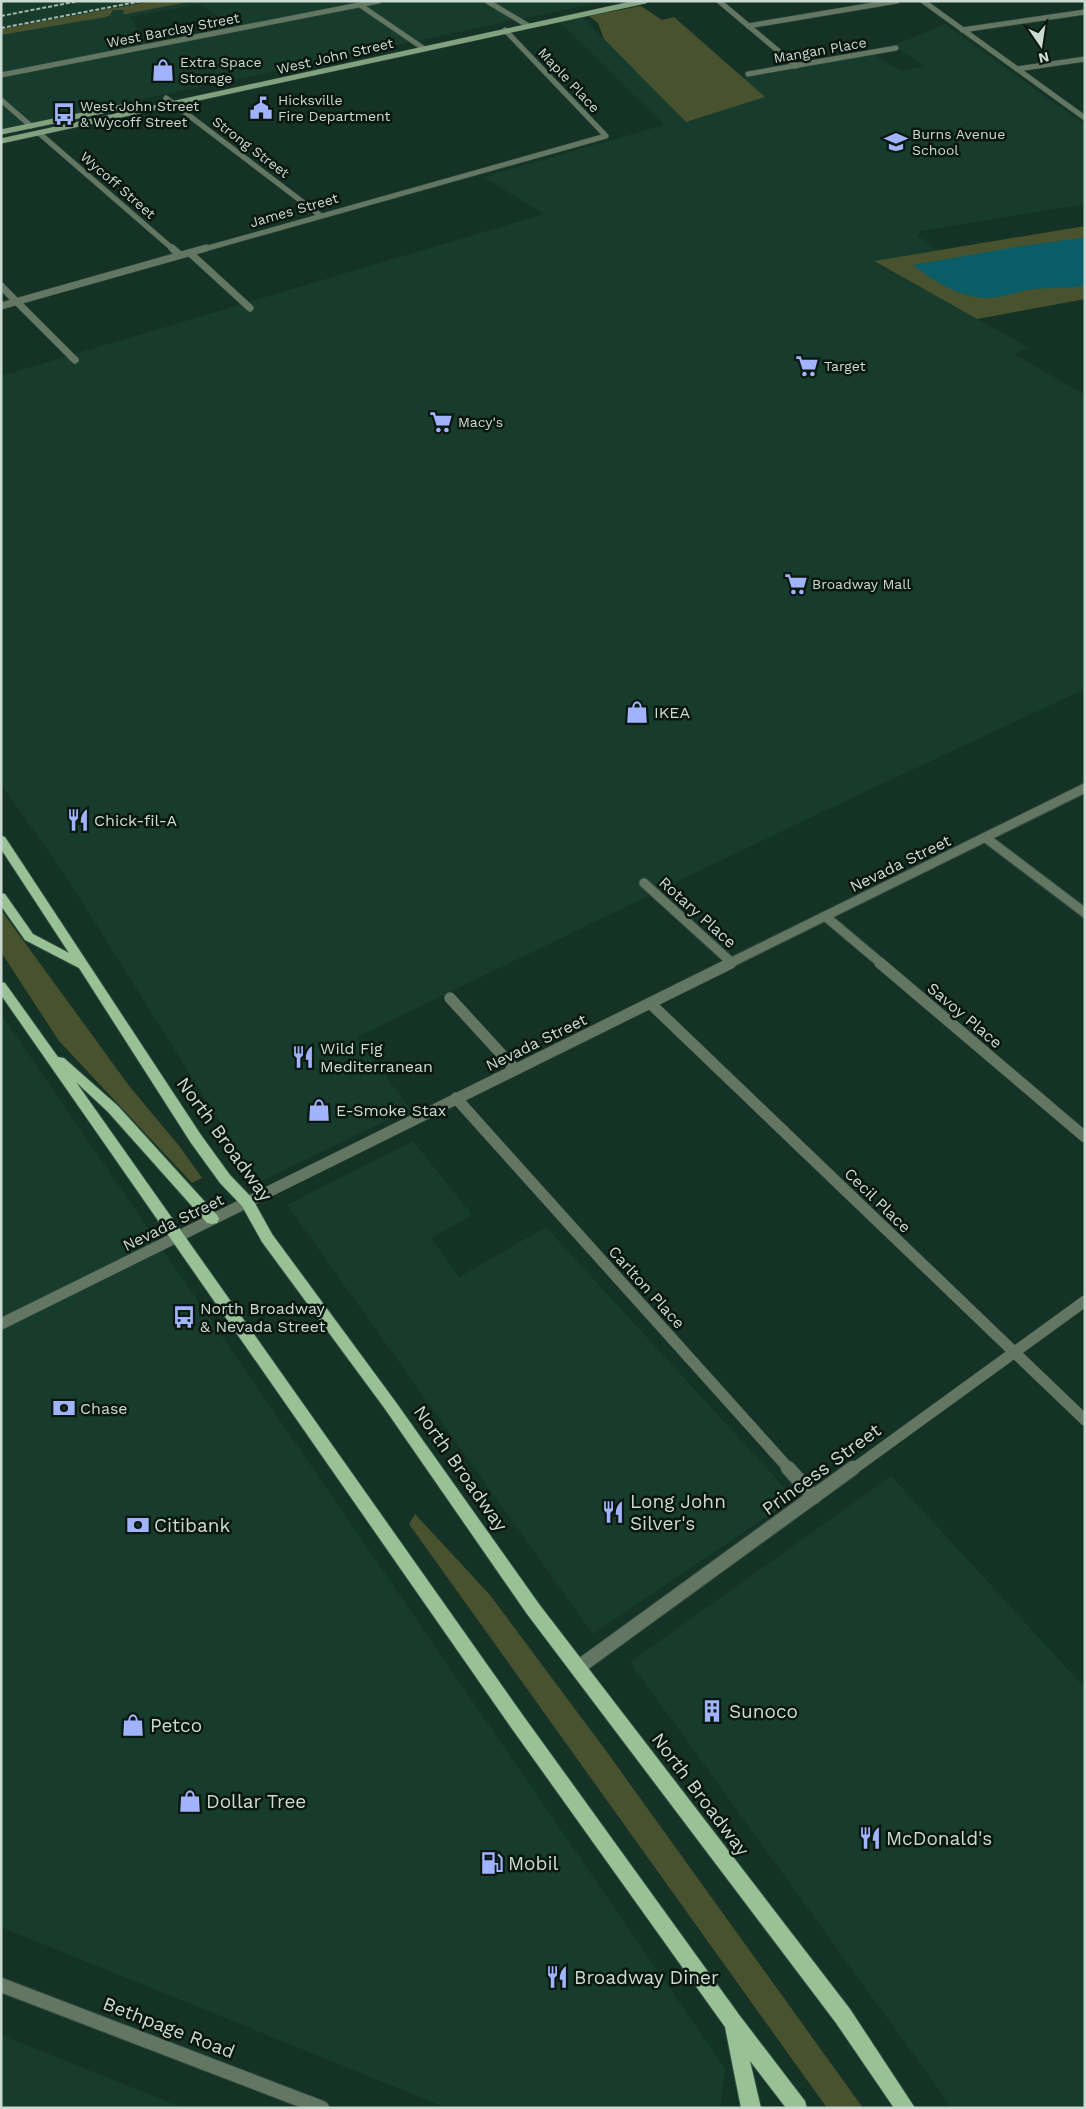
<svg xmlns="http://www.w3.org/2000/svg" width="1086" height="2109" font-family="'Work Sans',sans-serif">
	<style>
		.built { fill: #173c2d; fill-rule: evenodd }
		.green { fill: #48522e }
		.water { fill: #0a5c67 }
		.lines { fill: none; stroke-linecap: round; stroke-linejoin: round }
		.minor-far4-casing { stroke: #324d42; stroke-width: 6 }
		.minor-far3-casing { stroke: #324d42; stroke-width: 8 }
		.minor-far2-casing { stroke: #324d42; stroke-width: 11 }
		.minor-far1-casing { stroke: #324d42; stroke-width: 12 }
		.minor-casing { stroke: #324d42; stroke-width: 16 }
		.secondary-casing { stroke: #324d42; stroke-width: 6 }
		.primary-casing { stroke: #324d42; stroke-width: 2 }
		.minor-far4 { stroke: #627661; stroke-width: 5 }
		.minor-far3 { stroke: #627661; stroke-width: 7 }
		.minor-far2 { stroke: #627661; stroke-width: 9 }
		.minor-far1 { stroke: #627661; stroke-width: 11 }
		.minor { stroke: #627661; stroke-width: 14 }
		.secondary { stroke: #81a17f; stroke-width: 5 }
		.primary { fill: #98c296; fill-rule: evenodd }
		.rail { stroke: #a2b5ac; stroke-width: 2; stroke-dasharray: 4 2; stroke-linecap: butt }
		.labels { text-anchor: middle; stroke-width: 5; stroke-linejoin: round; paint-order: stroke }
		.far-street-label { font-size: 14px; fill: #cbdbd3; stroke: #0a1711 }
		.far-poi-label { font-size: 14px; fill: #cbdbd3; stroke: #0a1711; text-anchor: start }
		.poi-label { font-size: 16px; fill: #cbdbd3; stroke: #0a1711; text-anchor: start }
		.street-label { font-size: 16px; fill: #cbdbd3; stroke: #0a1711 }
		.near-street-label { font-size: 19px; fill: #cbdbd3; stroke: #0a1711 }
		.near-poi-label { font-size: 19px; fill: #cbdbd3; stroke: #0a1711; text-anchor: start }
	</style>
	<rect width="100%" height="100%" fill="#153226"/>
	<path class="built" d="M1,1H606L1,129V78L152,49L146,44L1,72ZM200,4L233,27L147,44L130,17Z
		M582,17L686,122L764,96L743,78L873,54L901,71L926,66L893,46L945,24L1085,125V204L921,231L918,236L937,250L874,262L1030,348L1017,352L1016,355L1085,395V689L805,820L357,1037L410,1109L258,1183L69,881L1,784V376L544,214L483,177L664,125L560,22Z
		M1,1014L725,2069L720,2108H447L1,1927Z
		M413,1141L472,1215L431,1238L459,1277L546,1227L794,1498L593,1634L287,1205Z
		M891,1476L1085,1688V2108H952L630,1662Z
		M1,2035L183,2108H1Z"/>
	<path class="green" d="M153,1H193L126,14H123L124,10H113L110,15L106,17L1,35V29Z
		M641,6L662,20L674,17L765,97L686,122L604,39L598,23L589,16Z
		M1085,226V299L977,319L874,261Z
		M1,910L130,1087L180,1147L202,1178L192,1183L59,1041L1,952Z
		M415,1514L490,1595L604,1748L863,2108H827L409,1524Z"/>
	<path class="water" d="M1082,238L1085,239V286C1066,289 1046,287 1027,290C1013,293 1000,298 986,298C961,298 932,280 913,265L1021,246Z"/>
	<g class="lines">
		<defs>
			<path id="minor-far4" d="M487,1L527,25
				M719,1L796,66
				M923,1L1085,118
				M360,5L423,48
				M748,26L897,1
				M962,30L1085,12
				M1017,69L1085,59
				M748,74L896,48
				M1,75L379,1
				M166,98L321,216
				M1,100L31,126
				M39,133L174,250
				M201,250L606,136L505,30"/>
			<path id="minor-far3" d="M172,248L180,255
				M190,253L250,308
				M1,286L75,360
				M1,306L206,248"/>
			<path id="minor-far2" d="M986,838L1085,913
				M644,883L731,962
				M825,916L882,964
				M728,964L1085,788"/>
			<path id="minor-far1" d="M880,963L1085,1137
				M450,998L515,1069
				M650,1003L1085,1420
				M456,1098L790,1470
				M1,1324L731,963
				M852,1470L1085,1301"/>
			<path id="minor" d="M788,1468L814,1497
				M579,1667L853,1468
				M1,1985L322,2108"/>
			<path id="secondary" d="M1,132L136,104
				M1,141L645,1"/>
			<path id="primary" d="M1,836L5,837L201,1135L230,1175L252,1198L272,1234L395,1401L539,1604L850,2009L915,2108H894L836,2023L527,1614L385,1409L262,1242L242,1206L220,1183L191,1143L79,968L25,940L1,906V893L5,894L33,934L69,953L1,849Z
				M1,982L5,983L58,1057L64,1058L118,1106L217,1215L219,1219L217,1223L212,1224L207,1223L108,1112L76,1082L522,1714L740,2016L805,2101L807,2108H786L750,2061L761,2108H741L725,2027L510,1726L1,995Z"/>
		</defs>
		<use href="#minor-far4" class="minor-far4-casing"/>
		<use href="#minor-far3" class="minor-far3-casing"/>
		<use href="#minor-far2" class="minor-far2-casing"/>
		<use href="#minor-far1" class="minor-far1-casing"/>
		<use href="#minor" class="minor-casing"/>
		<use href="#secondary" class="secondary-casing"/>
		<use href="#primary" class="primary-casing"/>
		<use href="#minor-far4" class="minor-far4"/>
		<use href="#minor-far3" class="minor-far3"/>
		<use href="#minor-far2" class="minor-far2"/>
		<use href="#minor-far1" class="minor-far1"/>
		<use href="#minor" class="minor"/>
		<use href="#secondary" class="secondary"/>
		<use href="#primary" class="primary"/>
		<path class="rail" d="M1,16L79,1
			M1,28L142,1"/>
	</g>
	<defs>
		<symbol id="shop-bare" viewBox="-9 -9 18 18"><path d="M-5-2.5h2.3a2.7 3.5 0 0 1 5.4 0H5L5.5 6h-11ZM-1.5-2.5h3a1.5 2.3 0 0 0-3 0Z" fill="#a1b3fd" stroke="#0a1711" stroke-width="2.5" paint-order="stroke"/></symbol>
		<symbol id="civic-bare" viewBox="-9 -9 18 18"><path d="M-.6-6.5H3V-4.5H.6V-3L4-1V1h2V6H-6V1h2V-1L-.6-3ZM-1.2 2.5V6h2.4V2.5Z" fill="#a1b3fd" stroke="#0a1711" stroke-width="2.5" paint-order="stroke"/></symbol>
		<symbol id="bus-bare" viewBox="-9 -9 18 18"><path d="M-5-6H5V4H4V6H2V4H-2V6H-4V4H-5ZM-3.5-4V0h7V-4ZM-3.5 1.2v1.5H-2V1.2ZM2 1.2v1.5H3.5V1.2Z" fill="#a1b3fd" stroke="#0a1711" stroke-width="2.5" paint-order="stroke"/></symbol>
		<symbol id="school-bare" viewBox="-9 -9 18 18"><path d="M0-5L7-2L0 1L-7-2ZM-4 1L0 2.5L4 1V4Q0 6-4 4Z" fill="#a1b3fd" stroke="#0a1711" stroke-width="2.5" paint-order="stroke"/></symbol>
		<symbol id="supermarket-bare" viewBox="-9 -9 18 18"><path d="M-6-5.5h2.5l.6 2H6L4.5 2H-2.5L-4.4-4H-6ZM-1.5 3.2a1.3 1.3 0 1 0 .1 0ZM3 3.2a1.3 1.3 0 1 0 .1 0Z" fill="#a1b3fd" stroke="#0a1711" stroke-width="2.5" paint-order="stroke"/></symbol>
		<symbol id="restaurant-bare" viewBox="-9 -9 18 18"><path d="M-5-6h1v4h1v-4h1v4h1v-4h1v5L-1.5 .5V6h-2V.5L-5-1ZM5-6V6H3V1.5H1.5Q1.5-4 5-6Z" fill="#a1b3fd" stroke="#0a1711" stroke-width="2.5" paint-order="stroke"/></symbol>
		<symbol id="bank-bare" viewBox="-9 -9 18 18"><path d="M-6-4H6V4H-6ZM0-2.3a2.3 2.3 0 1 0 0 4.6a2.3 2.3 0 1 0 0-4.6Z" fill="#a1b3fd" stroke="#0a1711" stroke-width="2.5" paint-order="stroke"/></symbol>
		<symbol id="building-bare" viewBox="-9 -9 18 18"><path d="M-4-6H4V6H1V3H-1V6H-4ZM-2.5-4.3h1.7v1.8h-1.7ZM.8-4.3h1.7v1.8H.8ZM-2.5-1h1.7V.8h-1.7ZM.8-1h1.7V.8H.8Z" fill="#a1b3fd" stroke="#0a1711" stroke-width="2.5" paint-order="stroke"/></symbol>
		<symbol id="fuel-bare" viewBox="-9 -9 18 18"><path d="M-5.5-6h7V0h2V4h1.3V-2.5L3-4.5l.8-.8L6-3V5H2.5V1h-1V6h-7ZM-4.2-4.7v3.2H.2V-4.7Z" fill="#a1b3fd" stroke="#0a1711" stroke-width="2.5" paint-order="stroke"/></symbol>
	</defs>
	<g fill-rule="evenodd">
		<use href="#shop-bare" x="147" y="54" width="32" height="32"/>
		<use href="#civic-bare" x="245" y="92" width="32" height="32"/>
		<use href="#bus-bare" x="48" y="98" width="32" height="32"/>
		<use href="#school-bare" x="880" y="126" width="32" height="32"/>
		<use href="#supermarket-bare" x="791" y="350" width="32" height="32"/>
		<use href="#supermarket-bare" x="425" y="406" width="32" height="32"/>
		<use href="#supermarket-bare" x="780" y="568" width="32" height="32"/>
		<use href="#shop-bare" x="621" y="696" width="32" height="32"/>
		<use href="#restaurant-bare" x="62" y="804" width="32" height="32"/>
		<use href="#restaurant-bare" x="287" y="1041" width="32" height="32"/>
		<use href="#shop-bare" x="303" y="1094" width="32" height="32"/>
		<use href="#bus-bare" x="168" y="1301" width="32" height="32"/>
		<use href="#bank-bare" x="48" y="1392" width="32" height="32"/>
		<use href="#restaurant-bare" x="597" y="1496" width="32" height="32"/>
		<use href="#bank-bare" x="122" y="1509" width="32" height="32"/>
		<use href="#building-bare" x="696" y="1695" width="32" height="32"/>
		<use href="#shop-bare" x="117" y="1709" width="32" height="32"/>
		<use href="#shop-bare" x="174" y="1785" width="32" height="32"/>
		<use href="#restaurant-bare" x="854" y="1822" width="32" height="32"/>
		<use href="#fuel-bare" x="476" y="1847" width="32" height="32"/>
		<use href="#restaurant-bare" x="541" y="1961" width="32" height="32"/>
	</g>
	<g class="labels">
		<g class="far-street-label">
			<text transform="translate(173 30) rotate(-11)" y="5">West Barclay Street</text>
			<text transform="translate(820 50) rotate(-10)" y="5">Mangan Place</text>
			<text transform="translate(335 56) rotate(-13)" y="5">West John Street</text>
			<text transform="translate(569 80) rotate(47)" y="5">Maple Place</text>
			<text transform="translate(251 147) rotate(37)" y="5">Strong Street</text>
			<text transform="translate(118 185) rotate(41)" y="5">Wycoff Street</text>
			<text transform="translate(294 210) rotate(-16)" y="5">James Street</text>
		</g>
		<g class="far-poi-label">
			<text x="180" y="67">Extra Space<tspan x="180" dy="16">Storage</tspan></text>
			<text x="278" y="105">Hicksville<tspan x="278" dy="16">Fire Department</tspan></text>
			<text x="80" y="111">West John Street<tspan x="80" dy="16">&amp; Wycoff Street</tspan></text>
			<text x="912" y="139">Burns Avenue<tspan x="912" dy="16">School</tspan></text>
			<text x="824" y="371">Target</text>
			<text x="458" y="427">Macy's</text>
			<text x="812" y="589">Broadway Mall</text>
		</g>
		<g class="poi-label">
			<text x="654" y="718">IKEA</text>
			<text x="94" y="826">Chick-fil-A</text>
			<text x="320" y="1054">Wild Fig<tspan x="320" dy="18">Mediterranean</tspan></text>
			<text x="336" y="1116">E-Smoke Stax</text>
			<text x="200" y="1314">North Broadway<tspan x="200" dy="18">&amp; Nevada Street</tspan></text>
			<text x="80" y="1414">Chase</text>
		</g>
		<g class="street-label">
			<text transform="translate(900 863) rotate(-26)" y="6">Nevada Street</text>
			<text transform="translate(698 912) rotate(42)" y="6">Rotary Place</text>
			<text transform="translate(965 1015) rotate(40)" y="6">Savoy Place</text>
			<text transform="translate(536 1042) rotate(-26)" y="6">Nevada Street</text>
			<text transform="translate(878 1200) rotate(44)" y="6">Cecil Place</text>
			<text transform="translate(173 1222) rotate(-26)" y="6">Nevada Street</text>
			<text transform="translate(647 1287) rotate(48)" y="6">Carlton Place</text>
		</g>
		<g class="near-street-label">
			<text transform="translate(225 1139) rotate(54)" y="7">North Broadway</text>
			<text transform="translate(461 1468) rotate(55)" y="7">North Broadway</text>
			<text transform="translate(821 1469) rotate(-36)" y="7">Princess Street</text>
			<text transform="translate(701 1794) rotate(53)" y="7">North Broadway</text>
			<text transform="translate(169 2027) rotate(21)" y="7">Bethpage Road</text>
		</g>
		<g class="near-poi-label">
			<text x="630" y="1508">Long John<tspan x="630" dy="22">Silver's</tspan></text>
			<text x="154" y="1532">Citibank</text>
			<text x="729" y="1718">Sunoco</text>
			<text x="150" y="1732">Petco</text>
			<text x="206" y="1808">Dollar Tree</text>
			<text x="886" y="1845">McDonald's</text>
			<text x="508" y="1870">Mobil</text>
			<text x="574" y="1984">Broadway Diner</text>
		</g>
	</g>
	<rect width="1086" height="2109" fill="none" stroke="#cbdbd3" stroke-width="5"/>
	<g transform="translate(1041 45) rotate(167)" stroke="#0a1711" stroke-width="4" paint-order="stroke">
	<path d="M0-4L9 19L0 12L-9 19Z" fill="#cbdbd3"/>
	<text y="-8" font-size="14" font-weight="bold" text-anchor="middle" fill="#cbdbd3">N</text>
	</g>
</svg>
